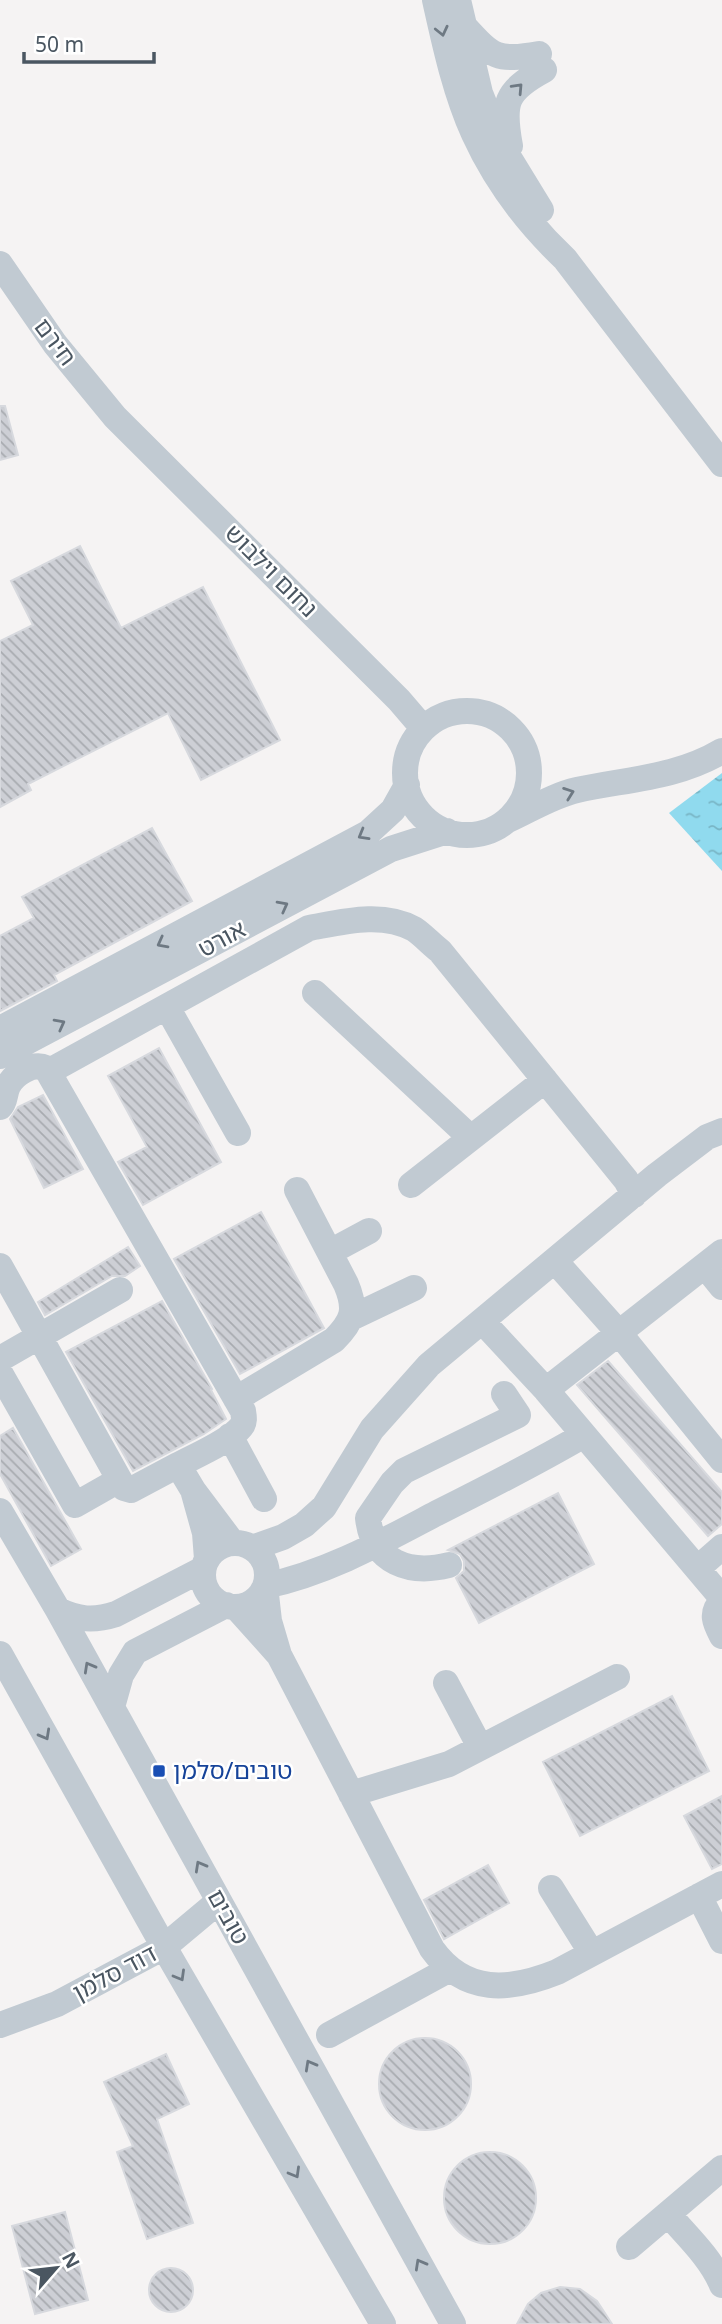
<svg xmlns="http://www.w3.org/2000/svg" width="722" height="2324" font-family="'Noto Sans','Noto Sans Hebrew',sans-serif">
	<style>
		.water { fill: url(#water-ripples) }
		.building { fill: url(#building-back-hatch); stroke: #d7d9de; stroke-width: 2 }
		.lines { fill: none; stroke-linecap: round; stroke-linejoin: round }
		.minor { stroke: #c1cad2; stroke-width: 26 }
		.oneway { stroke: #6e7983 }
		.transit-dot { fill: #1a4fb4; stroke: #fff; stroke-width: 2.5 }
		.labels { text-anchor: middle; stroke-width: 5; stroke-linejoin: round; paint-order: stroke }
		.street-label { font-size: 24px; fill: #4a5661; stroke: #fff }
		.transit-label { font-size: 24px; fill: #164399; stroke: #fff; text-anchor: start }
	</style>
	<defs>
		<pattern id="water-ripples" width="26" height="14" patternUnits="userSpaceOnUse" patternTransform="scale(1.75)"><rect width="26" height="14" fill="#90daee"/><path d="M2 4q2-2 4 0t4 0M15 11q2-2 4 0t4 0" fill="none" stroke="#78b4c4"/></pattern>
		<pattern id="building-back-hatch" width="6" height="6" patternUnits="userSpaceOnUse" patternTransform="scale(1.75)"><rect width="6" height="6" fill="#cdcfd5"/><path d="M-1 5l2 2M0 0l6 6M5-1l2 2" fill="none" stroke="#a8abb0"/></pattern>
	</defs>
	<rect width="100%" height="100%" fill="#f5f3f3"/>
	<path class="water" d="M722,773V871L669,813Z"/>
	<path class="building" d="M0,406H5L18,455L0,460Z
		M80,546L121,628L203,587L280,740L201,780L168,713L28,784L31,790L0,807V641L33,625L11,581Z
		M152,828L192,901L54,975L57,981L0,1011V936L34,918L22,897Z
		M159,1048L221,1162L143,1205L118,1162L147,1147L108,1076Z
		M43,1095L83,1169L44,1188L10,1119L18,1107Z
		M261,1212L324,1328L240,1374L174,1259Z
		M128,1247L140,1266L125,1276H112L45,1315L38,1302Z
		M162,1301L212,1389L211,1390L226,1419L204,1434L133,1471L66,1352Z
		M608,1361L722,1492V1524L708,1536L577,1385Z
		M13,1428L81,1549L51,1566L0,1474V1436Z
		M558,1493L594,1564L479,1623L456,1578L464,1571V1561L460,1554L448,1550Z
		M672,1696L709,1771L580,1836L543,1762Z
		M722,1796V1864L712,1869L684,1816Z
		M488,1865L509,1903L444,1939L424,1900Z
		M379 2084a46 46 0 1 1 92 0a46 46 0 1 1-92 0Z
		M166,2054L189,2104L157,2119L193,2223L147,2239L117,2152L133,2146L104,2082Z
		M444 2198a46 46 0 1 1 92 0a46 46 0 1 1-92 0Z
		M65,2212L88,2300L35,2314L12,2226Z
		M149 2290a22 22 0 1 1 44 0a22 22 0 1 1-44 0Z
		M560,2287L580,2289L597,2301L612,2324H517L528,2304L541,2293Z"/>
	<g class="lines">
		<path class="minor" d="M435,0C445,45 455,92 474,134C495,180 528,224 565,259L722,464
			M458,0L480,93L500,143L541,210
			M464,26C493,58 497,61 539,54
			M510,146C502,103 505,91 544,70
			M0,264L55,344L115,417L399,700L423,728
			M405 773a62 62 0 1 1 124 0a62 62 0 1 1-124 0Z
			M508,820C530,810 554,795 577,790C627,779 677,778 722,751
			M315,993L471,1138
			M167,1007L238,1133
			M0,1029L368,833L393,810L407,785
			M0,1056L391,849L447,831
			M48,1072L309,928C342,922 382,911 414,929C423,935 431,944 440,951L626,1180L634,1195
			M0,1107C6,1101 4,1094 8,1086C14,1074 33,1062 46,1068L243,1411C244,1417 245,1422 241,1427C230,1441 195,1456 178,1465L193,1490
			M411,1185L545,1080
			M330,1252L369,1231
			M555,1261L619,1333L722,1460
			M0,1266L124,1488L131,1490L178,1465
			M705,1266L722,1287
			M351,1318L414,1288
			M482,1321L546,1390L722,1598
			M0,1359L120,1290
			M0,1373L75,1505L119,1480
			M546,1390L722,1252
			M236,1399L334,1340C353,1321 357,1310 346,1284L297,1190
			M230,1436L264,1499
			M0,1511L58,1610L453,2324
			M203 1575a32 32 0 1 1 64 0a32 32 0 1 1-64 0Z
			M252,1548L283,1537L304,1525L324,1507L372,1429L429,1365L657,1175L707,1137L722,1131
			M207,1559L205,1533L193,1490L232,1542
			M449,1565C410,1575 373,1563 368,1518L392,1483L404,1471L518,1415L504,1394
			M698,1568L722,1547
			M722,1601C710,1613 715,1623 722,1636
			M236,1607L279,1655L269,1621L265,1586C327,1573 382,1542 437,1513C487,1488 536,1463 584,1435
			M58,1610C78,1620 94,1621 116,1614L203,1569
			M0,1654L164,1947L383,2324
			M279,1655L432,1949C465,1995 510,1991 557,1972L722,1884
			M446,1683L480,1747
			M112,1707L121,1675L135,1652L226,1605
			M351,1794L449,1764L617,1677
			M551,1888L591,1952
			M699,1896L722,1941
			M0,2025L57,2004L164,1947L219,1901
			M329,2035L450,1969
			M668,2214C687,2236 711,2258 722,2285
			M629,2247L722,2168"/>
	</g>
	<defs><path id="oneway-chevron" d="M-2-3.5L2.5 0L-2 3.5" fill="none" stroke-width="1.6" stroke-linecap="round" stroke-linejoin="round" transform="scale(1.75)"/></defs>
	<g class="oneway">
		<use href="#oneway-chevron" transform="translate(442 31) rotate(77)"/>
		<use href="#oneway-chevron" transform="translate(518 88) rotate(-47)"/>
		<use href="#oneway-chevron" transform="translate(569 793) rotate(-20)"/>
		<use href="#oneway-chevron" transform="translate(363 835) rotate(150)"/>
		<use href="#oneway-chevron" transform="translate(283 906) rotate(-28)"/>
		<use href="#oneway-chevron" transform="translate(162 943) rotate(152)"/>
		<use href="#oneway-chevron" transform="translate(60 1024) rotate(-28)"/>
		<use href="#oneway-chevron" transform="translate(89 1667) rotate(-119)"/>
		<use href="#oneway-chevron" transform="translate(45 1735) rotate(61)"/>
		<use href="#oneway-chevron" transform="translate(200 1866) rotate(-119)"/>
		<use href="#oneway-chevron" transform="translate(180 1976) rotate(60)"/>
		<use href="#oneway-chevron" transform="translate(310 2065) rotate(-119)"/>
		<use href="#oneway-chevron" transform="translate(295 2173) rotate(60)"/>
		<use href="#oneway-chevron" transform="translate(420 2264) rotate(-119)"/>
	</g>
	<rect class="transit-dot" x="152" y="1764" width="14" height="14" rx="3.5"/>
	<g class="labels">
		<g class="street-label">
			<text transform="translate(55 342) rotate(53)" y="8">חירם</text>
			<text transform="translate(271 571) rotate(45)" y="8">נחום וילבוש</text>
			<text transform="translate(222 939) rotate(-28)" y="8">אורט</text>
			<text transform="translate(228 1917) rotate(61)" y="8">טובים</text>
			<text transform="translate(115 1973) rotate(-28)" y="8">דוד סלמן</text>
		</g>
		<g class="transit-label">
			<text x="173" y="1779">טובים/סלמן</text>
		</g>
	</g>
	<g transform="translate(56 2268) rotate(62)" stroke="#ffffff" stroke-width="5" paint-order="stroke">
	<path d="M0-5L12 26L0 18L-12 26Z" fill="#4a5661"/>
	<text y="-10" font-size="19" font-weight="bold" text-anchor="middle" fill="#4a5661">N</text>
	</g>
	<path d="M24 52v10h130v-10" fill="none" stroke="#4a5661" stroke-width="3.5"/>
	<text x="35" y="52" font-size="21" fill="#4a5661" stroke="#ffffff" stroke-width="5" paint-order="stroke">50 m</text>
</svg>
